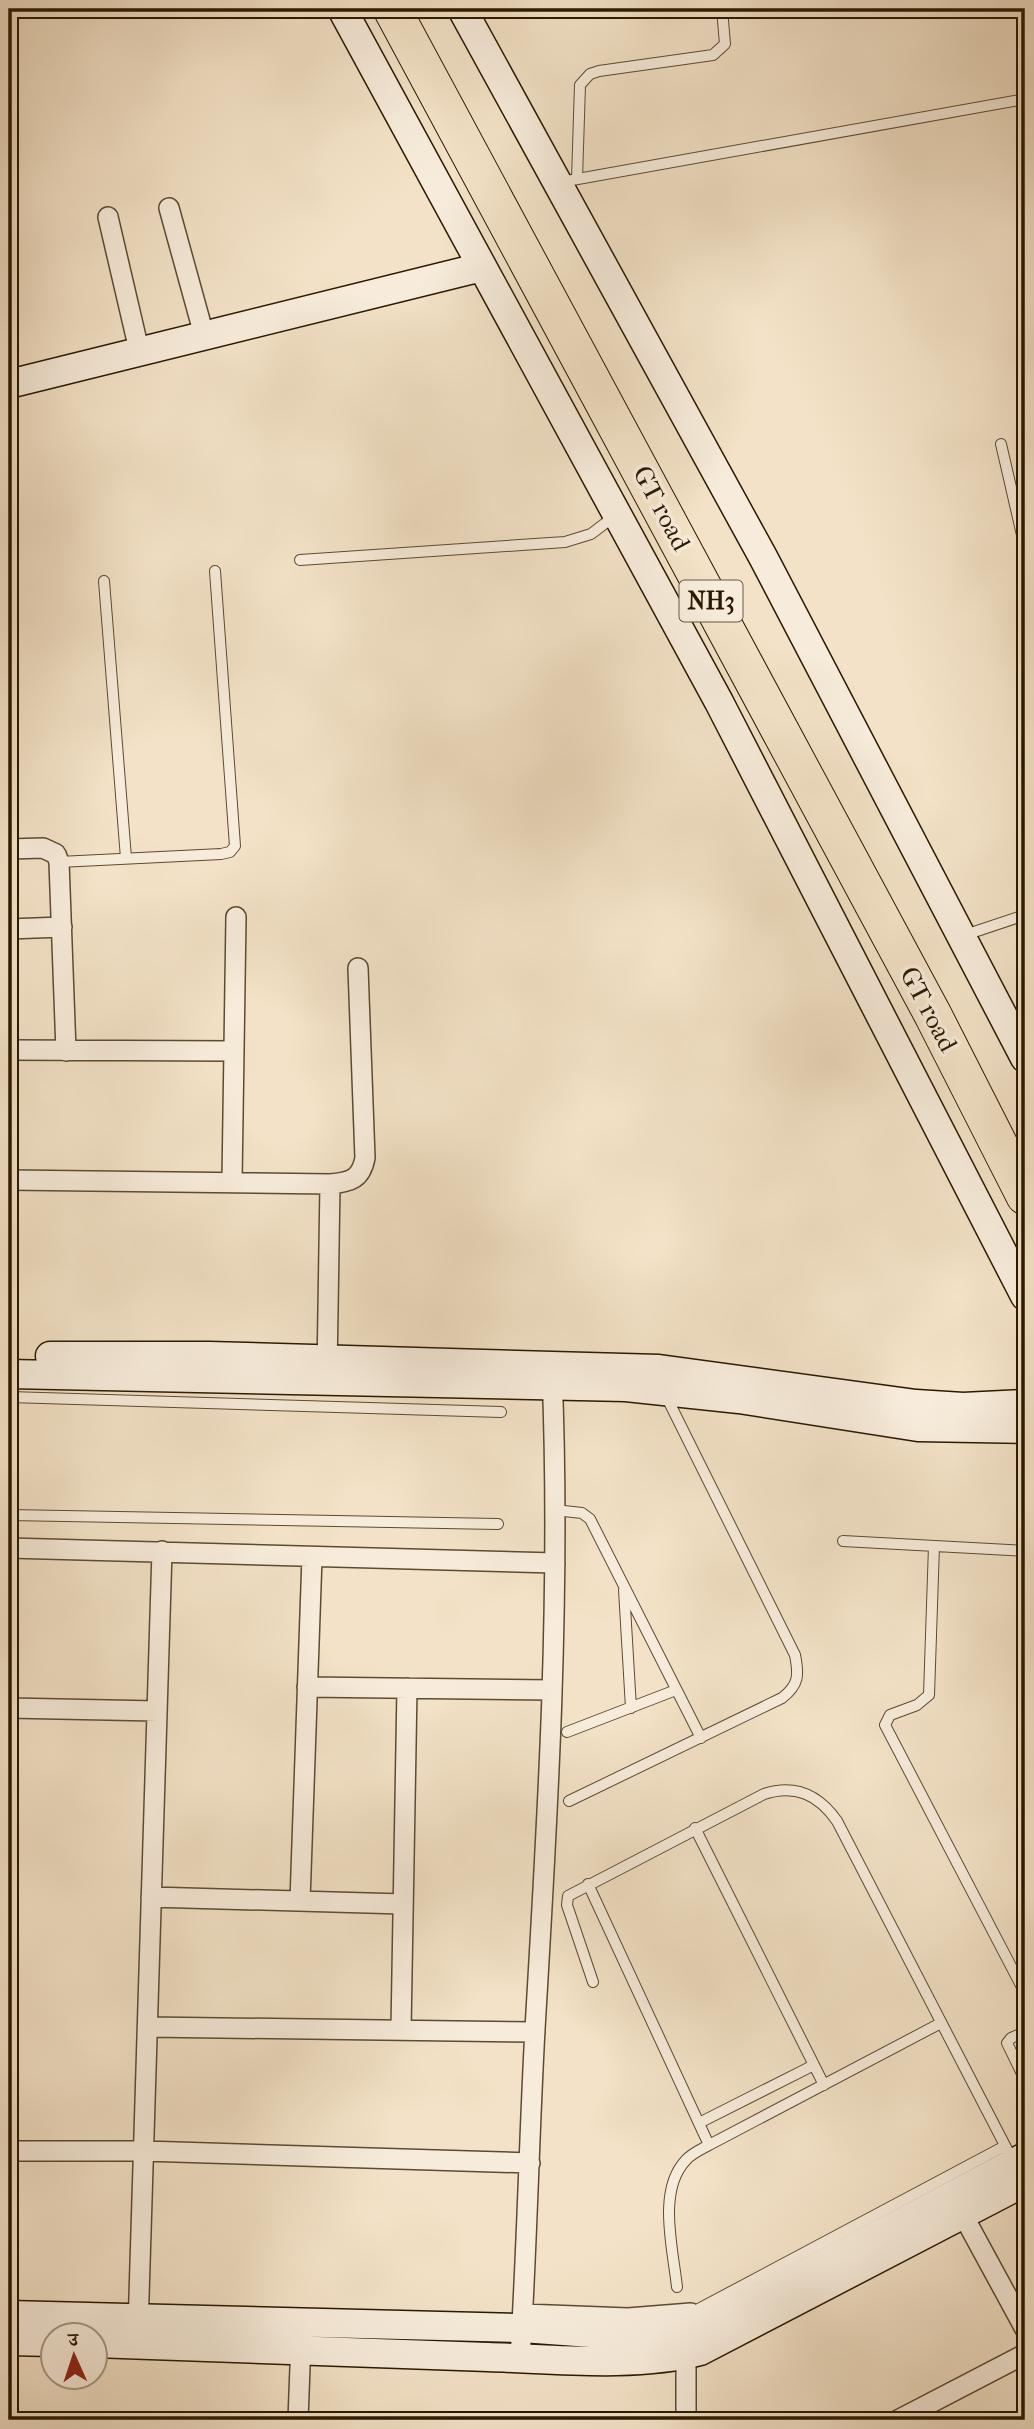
<svg xmlns="http://www.w3.org/2000/svg" width="1034" height="2429" font-family="'IM FELL French Canon','Noto Serif Devanagari',serif">
	<style>
		.lines { fill: none; stroke-linecap: round; stroke-linejoin: round }
		.lane-casing { stroke: #5c4b32; stroke-width: 12 }
		.street-casing { stroke: #5c4b32; stroke-width: 22 }
		.secondary-casing { stroke: #2a1901; stroke-width: 31 }
		.highway-casing { stroke: #2a1901; stroke-width: 39 }
		.lane { stroke: #f7ecdb; stroke-width: 10 }
		.street { stroke: #f7ecdb; stroke-width: 19 }
		.secondary { stroke: #f7ecdb; stroke-width: 28 }
		.highway { stroke: #f3e2c7; stroke-width: 37 }
		.labels { text-anchor: middle; stroke-width: 7; stroke-linejoin: round; paint-order: stroke }
		.shield { fill: #f7ecdb; stroke: #685842; stroke-width: 2 }
		.shield-label { font-size: 24px; font-weight: bold; fill: #2a1901 }
		.street-label { font-size: 26px; fill: #2a1901; stroke: #f7ecdb }
	</style>
	<rect width="100%" height="100%" fill="#f3e2c7"/>
	<filter id="stains"><feTurbulence type="fractalNoise" baseFrequency=".00286" numOctaves="4"/><feColorMatrix values="0 0 0 0 .2 0 0 0 0 .09 0 0 0 0 .02 0 0 0 .5 -.17"/></filter>
	<radialGradient id="worn" r=".72"><stop offset=".6" stop-color="#630" stop-opacity="0"/><stop offset="1" stop-color="#630" stop-opacity=".3"/></radialGradient>
	<g class="lines">
		<defs>
			<path id="lane" d="M577,179L580,85L590,74L599,71L713,55L725,44L722,9
				M561,182L1025,99
				M1001,444L1025,548
				M300,560L565,542L591,534L616,515
				M104,581L126,858
				M59,862L221,854L230,852L235,846L215,571
				M962,936L1025,915
				M9,1397L501,1412
				M555,1510L582,1513L590,1519L701,1738
				M9,1515L498,1524
				M843,1541L1025,1551
				M934,1546L929,1695L917,1705L890,1715L885,1725L1025,1993
				M624,1590L631,1708
				M567,1732L676,1690
				M569,1801L782,1698C799,1685 799,1675 795,1655L666,1396
				M695,1828L824,2085
				M588,1884L709,2145L939,2024
				M593,1982L567,1905L568,1896L764,1794C795,1784 818,1794 837,1821L1013,2161
				M1025,2032L1011,2038L1007,2043L1025,2080
				M699,2123L814,2065
				M677,2287C673,2249 657,2190 686,2160C692,2153 702,2149 709,2145
				M691,2313L1005,2146"/>
			<path id="street" d="M169,208L204,335
				M108,217L139,350
				M9,849L43,848L56,854L59,862L66,1051
				M9,929L62,927
				M9,1050L234,1051
				M9,1180L330,1184C351,1182 361,1179 365,1158L358,968
				M232,1181L236,917
				M327,1372L330,1184
				M9,1548L555,1563
				M307,1687L550,1690
				M9,1708L157,1711
				M151,1897L403,1904
				M300,1901L312,1557
				M148,2027L535,2032
				M401,2030L407,1688
				M9,2151H144L530,2163
				M957,2204L1025,2329
				M524,2314L628,2318L691,2313
				M138,2329L162,1551
				M686,2355V2420
				M520,2358C527,2248 529,2139 535,2029C548,1811 561,1591 552,1373
				M298,2420L301,2340
				M898,2420L1025,2354"/>
			<path id="secondary" d="M342,9L719,702L1025,1296
				M462,9L763,557L1025,1058
				M9,384L482,267
				M50,1356H209L659,1369L916,1404L963,1407L1025,1404
				M9,1374L626,1387L739,1399L918,1427L1025,1429
				M9,2315L522,2328L633,2336L667,2335L715,2321L1025,2157
				M9,2341L52,2342
				M94,2343C226,2347 357,2353 488,2357C554,2359 636,2368 700,2351L1025,2182"/>
			<path id="highway" d="M392,9L933,1015L1025,1196"/>
		</defs>
		<use href="#lane" class="lane-casing"/>
		<use href="#street" class="street-casing"/>
		<use href="#secondary" class="secondary-casing"/>
		<use href="#highway" class="highway-casing"/>
		<use href="#lane" class="lane"/>
		<use href="#street" class="street"/>
		<use href="#secondary" class="secondary"/>
		<use href="#highway" class="highway"/>
	</g>
	<g class="labels">
		<rect class="shield" x="679.5" y="580.5" width="63" height="41" rx="5"/>
		<g class="shield-label">
			<text x="711" y="609">NH3</text>
		</g>
		<g class="street-label">
			<text transform="translate(662 508) rotate(62)" y="9">GT road</text>
			<text transform="translate(929 1009) rotate(62)" y="9">GT road</text>
		</g>
	</g>
	<rect width="1034" height="2429" fill="none" stroke="#f3e2c7" stroke-width="35"/>
	<rect x="10" y="10" width="1013" height="2408" fill="none" stroke="#2a1901" stroke-width="3.5"/>
	<rect x="18" y="18" width="999" height="2394" fill="none" stroke="#2a1901" stroke-width="2"/>
	<g transform="translate(74 2356) rotate(357)"><circle r="33" fill="#f7ecdb" stroke="#a59884" stroke-width="2"/>
	<path d="M0-5L12 26L0 18L-12 26Z" fill="#8f2418"/>
	<text y="-10" font-size="19" font-weight="bold" text-anchor="middle" fill="#2a1901">उ</text>
	</g>
	<rect width="100%" height="100%" filter="url(#stains)"/>
	<rect width="100%" height="100%" fill="url(#worn)"/>
</svg>
